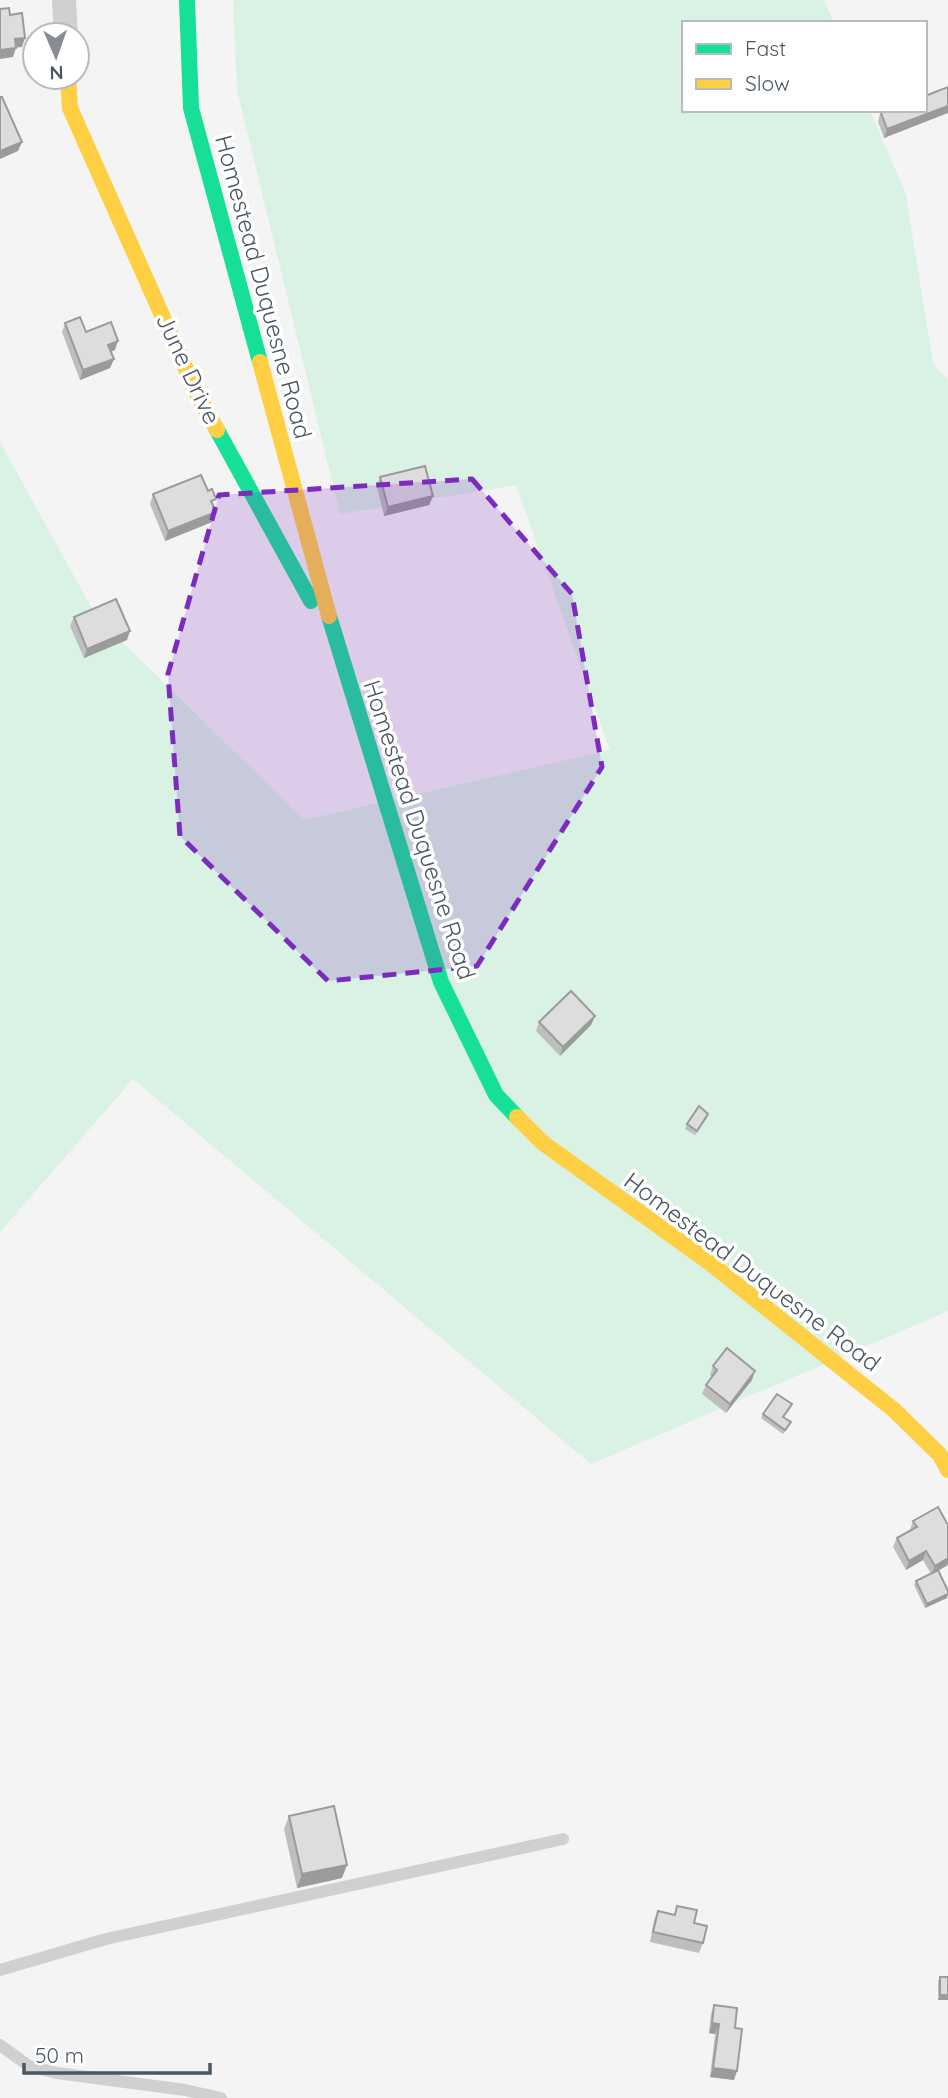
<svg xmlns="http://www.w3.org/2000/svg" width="948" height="2098" font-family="Quicksand,sans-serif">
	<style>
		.green { fill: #d9f2e3 }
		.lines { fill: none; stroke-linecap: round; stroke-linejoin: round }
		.lane { stroke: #ced0d2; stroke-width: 12 }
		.street { stroke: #ced0d2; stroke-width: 24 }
		.fast { stroke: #16e098; stroke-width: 16 }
		.slow { stroke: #ffcf43; stroke-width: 16 }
		.wall { fill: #bebebf }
		.shaded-wall { fill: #9b9b9b }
		.building { fill: #ddddde; stroke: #9b9b9b; stroke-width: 2 }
		.marked { fill: #7b2cbf; fill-opacity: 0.2; stroke: #7b2cbf; stroke-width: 5; stroke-dasharray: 14 9; stroke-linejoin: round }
		.labels { text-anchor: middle; stroke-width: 7; stroke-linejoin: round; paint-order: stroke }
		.street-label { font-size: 24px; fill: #4a5661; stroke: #fff }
	</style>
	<rect width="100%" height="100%" fill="#f4f4f4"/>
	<path class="green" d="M233,0H824L834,23H684V110H870L906,195L933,364L948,379V1311L591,1464L133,1079L0,1232V442L96,616L304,820L610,750L516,485L340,514L237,90Z"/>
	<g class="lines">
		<path class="lane" d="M0,1970L106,1939L563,1839
			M0,2045L29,2066L57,2073L185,2090L221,2098"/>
		<path class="street" d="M64,0L66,35"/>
		<path class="fast" d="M187,0L191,108L260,362
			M217,430L311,601
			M329,616L441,982L496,1095L517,1117"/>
		<path class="slow" d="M68,77L70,108L197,394L217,430
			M260,362L329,616
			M517,1117L543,1143L710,1263L894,1410L940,1455L948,1470"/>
	</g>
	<path class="wall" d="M879,110H925L884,138L878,122L880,114Z
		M65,323L86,332L115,350L111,352L114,359L110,368L80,380L62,332Z
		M380,477L433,496L429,505L384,516L377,487Z
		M153,494L213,507L212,522L165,541L150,504Z
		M74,617L127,640L84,658L70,626Z
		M595,1016L591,1025L560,1056L536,1031L539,1022Z
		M708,1114L707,1118L695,1135L685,1129L687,1124Z
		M713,1366L752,1380L726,1413L702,1394L706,1385L712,1377L710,1375Z
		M792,1404L790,1409L784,1417L789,1426L783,1434L761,1418L763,1414Z
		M913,1521L938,1571L947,1598L925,1608L914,1585L916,1581L931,1574L923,1560L906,1570L893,1547L897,1538L910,1530Z
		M289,1816L342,1878L297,1888L284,1829Z
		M677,1906L694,1923L703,1943L699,1953L650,1942L654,1920L658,1911L674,1915Z
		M940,1977H948V2000H938V1981Z
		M714,2005L735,2028L734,2080L710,2077L715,2034L709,2033L711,2014Z"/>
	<path class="shaded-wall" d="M25,38L22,47L11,48L15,39Z
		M16,48L13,57L0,59V50Z
		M948,106V113L884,138L887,129Z
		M22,142L18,151L0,159V151Z
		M118,341L115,350L105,354L108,345Z
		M114,359L110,368L80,380L83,370Z
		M433,496L429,505L384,516L388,507Z
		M216,512L212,522L165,541L168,531Z
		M130,631L127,640L84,658L87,649Z
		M595,1016L591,1025L560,1056L563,1047Z
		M755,1371L752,1380L726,1413L730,1404Z
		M926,1551L923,1560L906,1570L909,1561Z
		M948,1558V1565L931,1575L935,1566Z
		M948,1594L947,1598L925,1608L927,1604Z
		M347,1865L342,1878L297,1888L302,1874Z
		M940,1995H948V2000H938Z
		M712,2023L719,2024L715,2034L709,2033Z
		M713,2068L737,2071L734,2080L710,2077Z"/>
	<path class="building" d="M9,8L10,15L22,13L25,38L15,39L16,48L0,50V9Z
		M948,87V106L887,129L881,113L886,110H925V96Z
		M0,97H2L22,142L0,151Z
		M80,317L86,332L111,322L118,341L108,345L114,359L83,370L65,323Z
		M425,466L433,496L388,507L380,477Z
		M201,475L208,491L212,489L216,499L211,501L216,512L168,531L153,494Z
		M116,599L130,631L87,649L74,617Z
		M571,991L595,1016L563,1047L539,1022Z
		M699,1106L708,1114L697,1131L687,1124Z
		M727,1348L755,1371L730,1404L706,1385L717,1370L713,1366Z
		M777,1394L792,1404L783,1417L791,1422L785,1430L763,1414Z
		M938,1507L948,1525V1558L935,1566L926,1551L909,1561L897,1538L917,1527L913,1521Z
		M938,1570L948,1591V1594L927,1604L916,1581Z
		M334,1806L347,1865L302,1874L289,1816Z
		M677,1906L697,1910L694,1923L707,1926L703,1943L653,1932L658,1911L675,1915Z
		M940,1977H948V1995H940Z
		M714,2005L737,2008L735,2028L742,2029L737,2071L713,2068L719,2024L712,2023Z"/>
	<path class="marked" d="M472,479L572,594L602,767L477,966L328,981L180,836L168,674L219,495Z"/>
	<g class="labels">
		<g class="street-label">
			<text transform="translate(263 287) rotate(75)" y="8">Homestead Duquesne Road</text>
			<text transform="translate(188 369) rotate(65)" y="8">June Drive</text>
			<text transform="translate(419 830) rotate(72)" y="8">Homestead Duquesne Road</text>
			<text transform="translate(752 1272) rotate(37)" y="8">Homestead Duquesne Road</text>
		</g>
	</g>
	<rect x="682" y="21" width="245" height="91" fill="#ffffff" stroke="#b7bbc0" stroke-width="2"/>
	<rect x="696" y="44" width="35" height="10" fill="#16e098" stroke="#b7bbc0" stroke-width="2"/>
	<text x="745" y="56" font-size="21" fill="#4a5661">Fast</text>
	<rect x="696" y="79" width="35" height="10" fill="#ffcf43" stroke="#b7bbc0" stroke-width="2"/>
	<text x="745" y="91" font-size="21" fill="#4a5661">Slow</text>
	<g transform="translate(56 56) rotate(178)"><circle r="33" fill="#ffffff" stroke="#b7bbc0" stroke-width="2"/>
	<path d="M0-5L12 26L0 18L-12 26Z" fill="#868d94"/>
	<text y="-10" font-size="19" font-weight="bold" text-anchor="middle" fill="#4a5661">N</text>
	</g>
	<path d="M24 2063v10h186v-10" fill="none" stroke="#4a5661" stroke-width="3.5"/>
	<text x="35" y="2063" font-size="21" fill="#4a5661" stroke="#ffffff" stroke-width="5" paint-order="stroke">50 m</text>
</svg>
